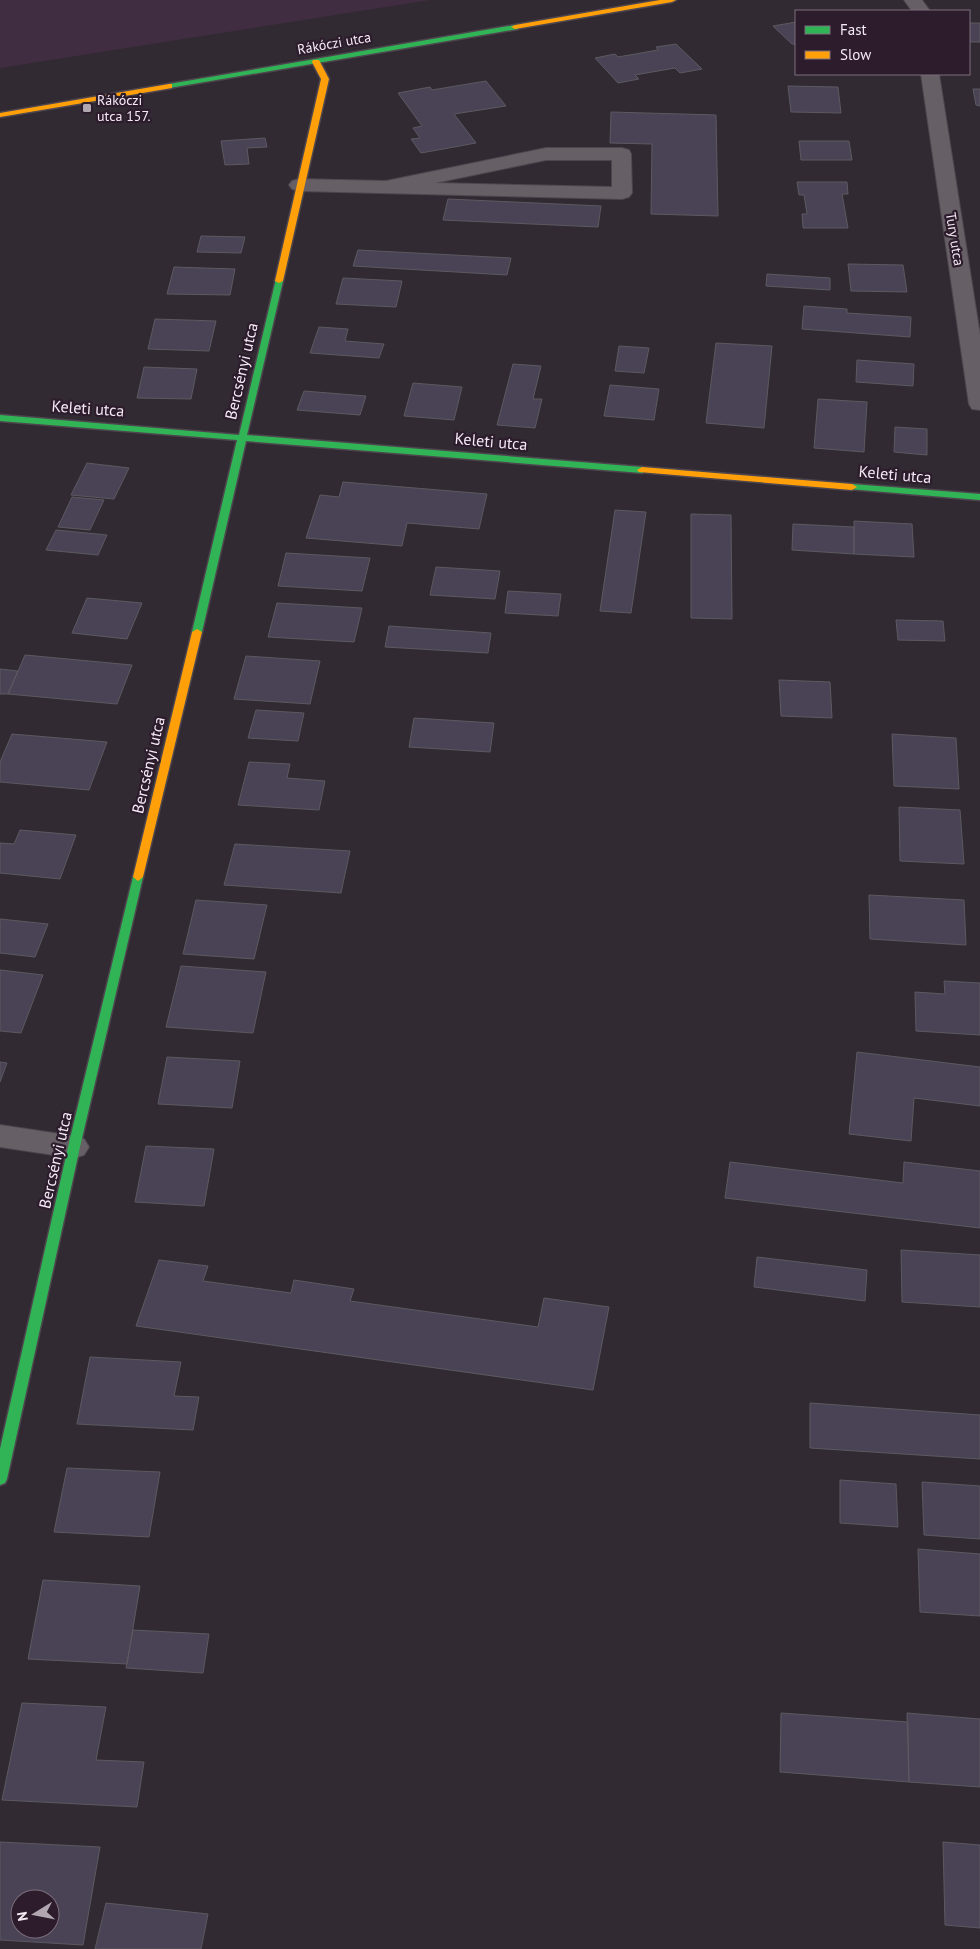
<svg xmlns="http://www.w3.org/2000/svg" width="980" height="1949" font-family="'PT Sans',sans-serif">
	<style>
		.built { fill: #412d41 }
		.building { fill: #4a4355; stroke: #5c5961; fill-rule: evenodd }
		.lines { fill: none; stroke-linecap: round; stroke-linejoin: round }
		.lane-casing { stroke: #4e464e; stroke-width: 2 }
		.street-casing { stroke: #4e464e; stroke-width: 2 }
		.fast-casing { stroke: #4e464e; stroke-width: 3 }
		.slow-casing { stroke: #4e464e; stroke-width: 3 }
		.lane { fill: #665f65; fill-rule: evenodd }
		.street { fill: #665f65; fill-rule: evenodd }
		.fast { fill: #30b455; fill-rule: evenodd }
		.slow { fill: #ff9f0a; fill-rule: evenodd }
		.poi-dot { fill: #b1a7b0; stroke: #2c1c2c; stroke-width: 2 }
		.labels { text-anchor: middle; stroke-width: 4.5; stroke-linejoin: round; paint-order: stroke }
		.far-street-label { font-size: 14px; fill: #f5eaf4; stroke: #2c1c2c }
		.far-poi-label { font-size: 14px; fill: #f5eaf4; stroke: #2c1c2c; text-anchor: start }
		.street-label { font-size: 16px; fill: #f5eaf4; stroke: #2c1c2c }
	</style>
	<rect width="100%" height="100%" fill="#322a32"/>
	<path class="built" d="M0,0H430L0,68Z"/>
	<path class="building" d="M796,22V44H792L773,26Z
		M969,23H980V42H969Z
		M676,44L702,69L680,73L675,68L635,75L639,79L618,83L595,58L615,54L618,57L658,50L656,47Z
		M486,81L506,106L454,114L476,143L421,153L411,139L420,138L413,128L422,126L398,93L430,87L432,90Z
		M788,86L838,87L841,113L791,112Z
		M973,89H980V106L976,105Z
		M611,112L716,115L718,216L651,214L652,144L610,143Z
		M265,138L267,147L247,148L249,164L225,165L221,141Z
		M799,141H849L852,160H801Z
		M797,182H847L848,194H842L848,228H803L802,214H807L804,195H799Z
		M448,199L601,206L598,227L443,220Z
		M201,236L245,237L241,253L197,252Z
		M358,250L511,258L507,275L353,266Z
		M848,264L903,265L907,292L851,291Z
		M174,267L235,269L230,295L167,294Z
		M767,274L830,278V290L766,286Z
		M343,278L402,281L396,307L336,304Z
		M804,306L847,309V313L911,317L910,337L802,329Z
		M155,319L216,321L209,351L148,349Z
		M319,327L348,329L345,341L384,344L379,358L310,353Z
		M716,343L772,346L764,428L706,423Z
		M619,346L649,348L644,373L615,371Z
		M857,360L914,364L913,386L856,382Z
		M513,364L541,366L533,399H542L535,428L497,425Z
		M144,367L197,369L191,399L137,398Z
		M413,383L462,387L454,420L404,416Z
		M610,385L659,389L654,420L604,416Z
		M304,391L366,396L360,415L297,410Z
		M818,399L867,402L864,452L814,448Z
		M895,427L927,429V455L894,452Z
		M87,463L129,468L114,499L71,495Z
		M343,482L487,494L479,529L407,523L402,546L306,538L320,495L339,497Z
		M72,497L104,500L90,530L58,527Z
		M615,510L646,512L631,613L600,611Z
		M691,514L731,515L732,619L691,618Z
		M854,521L912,524L914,557L854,554Z
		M793,524L854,527V554L792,550Z
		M56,530L107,535L98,555L46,550Z
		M286,553L370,558L362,591L278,586Z
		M436,567L500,571L495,599L430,595Z
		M508,591L561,594L558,616L505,613Z
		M87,598L142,603L127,639L72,633Z
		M277,603L362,608L354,642L268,637Z
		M896,620L943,621L945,641L898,640Z
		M389,626L491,633L488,653L385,647Z
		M25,655L132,665L117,704L8,694Z
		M246,656L320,661L310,704L234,699Z
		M0,669L18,671L8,694H0Z
		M779,680L830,682L832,718L781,716Z
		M256,710L304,713L298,741L248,738Z
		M414,718L494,723L490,752L409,747Z
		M12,734L107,742L89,790L0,782V762Z
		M892,734L956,738L959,789L894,786Z
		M249,762L290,764L287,778L325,781L319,810L238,805Z
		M899,807L960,810L964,864L900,861Z
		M20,830L76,835L60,879L0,873V843L14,844Z
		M235,844L350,851L341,893L224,885Z
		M869,895L964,900L966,945L870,939Z
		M196,900L267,905L254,959L183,954Z
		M0,919L48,924L35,957L0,953Z
		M181,966L266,972L253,1033L166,1027Z
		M0,970L43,975L21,1033L0,1031Z
		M944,981L980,983V1035L916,1031L915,992L945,994Z
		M857,1052L980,1067V1106L914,1098L911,1141L849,1134Z
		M167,1057L240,1061L232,1108L158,1104Z
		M0,1062L7,1063L0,1082Z
		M146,1146L214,1149L204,1206L135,1202Z
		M730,1162L903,1183L904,1162L980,1171V1228L725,1198Z
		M901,1250L980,1255V1307L902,1302Z
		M757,1257L867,1270L865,1301L754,1287Z
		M159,1260L208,1266L203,1281L291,1293L294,1280L354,1289L350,1301L538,1327L544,1298L609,1307L593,1390L136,1326Z
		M90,1357L181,1362L174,1396L199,1397L193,1430L77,1424Z
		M810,1403L980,1415V1459L810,1448Z
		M67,1468L160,1472L149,1537L54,1532Z
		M840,1480L896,1484L898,1527L840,1523Z
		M922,1482L980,1486V1539L924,1535Z
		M918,1549L980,1554V1616L920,1612Z
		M43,1580L140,1586L127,1664L28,1659Z
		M133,1630L209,1634L203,1673L126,1668Z
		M22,1703L106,1707L96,1760L144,1762L137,1807L2,1800Z
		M781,1713L908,1722L909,1782L780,1772Z
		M907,1713L980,1719V1787L909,1782Z
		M0,1842L100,1847L83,1945L0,1940ZM20,1899H50V1929H20Z
		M943,1842L980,1845V1928L945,1925Z
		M106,1903L208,1914L201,1949H95Z"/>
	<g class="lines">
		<defs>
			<path id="lane" d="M546,148H622L629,150L631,154L632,193L629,197L622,199L299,191L292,189L289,185L292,181L299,179L386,181ZM546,160H612V187L435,183Z"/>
			<path id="street" d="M904,0H922L930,11H912Z
				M921,74H939L980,335V410L972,409L969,404Z
				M0,1125L74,1136L84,1139L89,1147L84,1155L74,1158L0,1147Z"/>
			<path id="fast" d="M515,25L519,27L518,29L169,88L165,86L169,84Z
				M276,279H282L283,281L247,435L642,467L647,470L642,473L246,441L202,632L197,635L194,634L192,632L237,440L0,421V415L239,435Z
				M852,484L980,494V500L849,489L847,487Z
				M138,873L143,877L80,1147L7,1479L5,1483L0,1485V1449L68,1147L133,877Z"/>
			<path id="slow" d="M660,0H676L672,2L515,29L511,27L515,25Z
				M313,60H319L329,79L283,281L279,283L275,281L321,79L312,62Z
				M169,84H172V88L0,117V113Z
				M642,467L852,484L857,487L852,490L639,472L637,470Z
				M197,629L202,632L143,877L138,881L133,877L192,632Z"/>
		</defs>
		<use href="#lane" class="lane-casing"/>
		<use href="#street" class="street-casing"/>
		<use href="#fast" class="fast-casing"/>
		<use href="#slow" class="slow-casing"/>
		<use href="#lane" class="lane"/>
		<use href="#street" class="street"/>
		<use href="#fast" class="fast"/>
		<use href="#slow" class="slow"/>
	</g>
	<rect class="poi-dot" x="82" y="103" width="10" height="10" rx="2.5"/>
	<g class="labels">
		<g class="far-street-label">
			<text transform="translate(334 43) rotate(-10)" y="5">Rákóczi utca</text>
			<text transform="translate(955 239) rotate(81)" y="5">Tury utca</text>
		</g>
		<g class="far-poi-label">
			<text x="97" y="105">Rákóczi<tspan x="97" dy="16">utca 157.</tspan></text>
		</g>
		<g class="street-label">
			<text transform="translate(241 371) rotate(-77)" y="6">Bercsényi utca</text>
			<text transform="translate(88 408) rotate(4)" y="6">Keleti utca</text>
			<text transform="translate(491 441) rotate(5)" y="6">Keleti utca</text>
			<text transform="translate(895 474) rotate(5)" y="6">Keleti utca</text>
			<text transform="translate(148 765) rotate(-77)" y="6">Bercsényi utca</text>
			<text transform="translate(55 1160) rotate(-77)" y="6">Bercsényi utca</text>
		</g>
	</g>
	<rect x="795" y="10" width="175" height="65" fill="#2c1c2c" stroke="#7c6e7c"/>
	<rect x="805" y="26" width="25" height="8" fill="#30b455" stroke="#7c6e7c"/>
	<text x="840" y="35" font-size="15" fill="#f5eaf4">Fast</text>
	<rect x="805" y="51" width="25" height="8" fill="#ff9f0a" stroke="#7c6e7c"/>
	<text x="840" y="60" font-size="15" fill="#f5eaf4">Slow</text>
	<g transform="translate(35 1914) rotate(260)"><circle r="24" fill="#2c1c2c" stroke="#7c6e7c"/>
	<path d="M0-4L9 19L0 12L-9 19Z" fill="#b1a7b0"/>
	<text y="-8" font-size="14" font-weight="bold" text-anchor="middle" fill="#f5eaf4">N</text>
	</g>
</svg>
